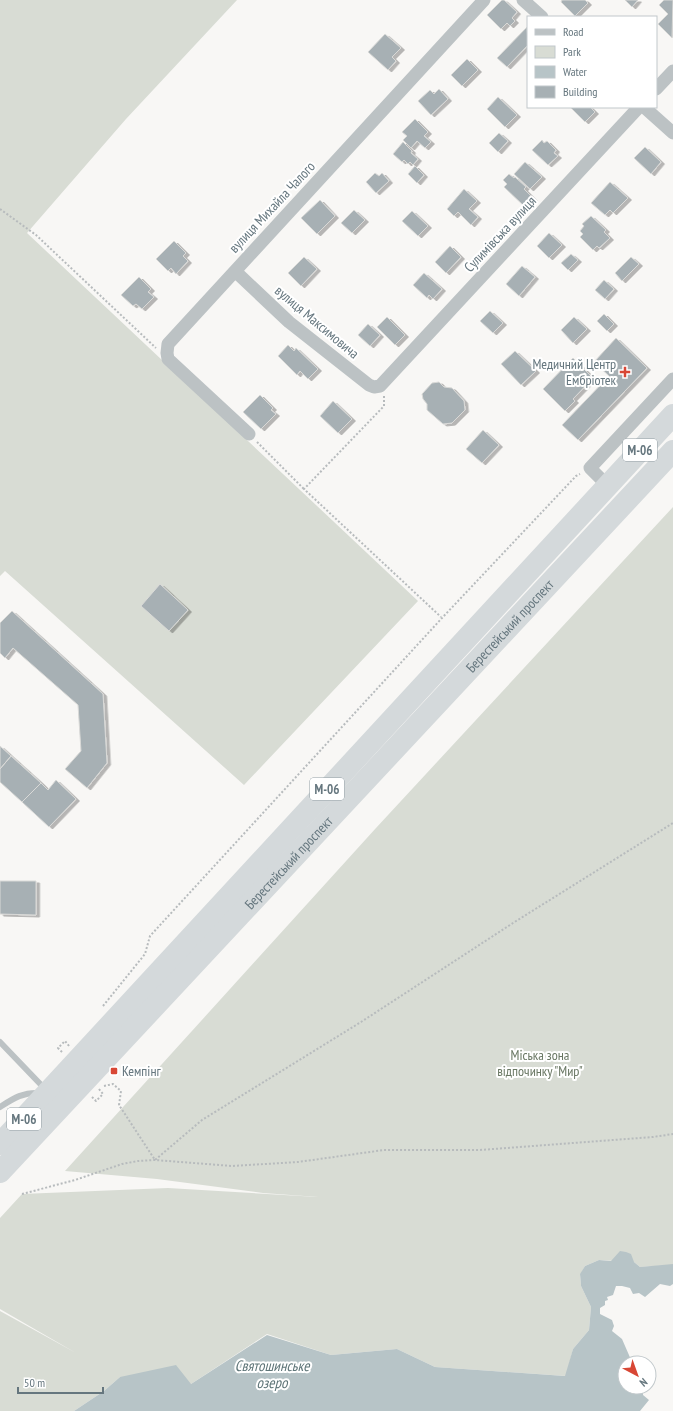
<svg xmlns="http://www.w3.org/2000/svg" width="673" height="1411" font-family="'PT Sans Narrow',sans-serif">
	<style>
		.green { fill: #d8dcd4 }
		.water { fill: #b7c4c7 }
		.building { fill: #a7b0b4; stroke: #d9d9d7; filter: url(#shadow) }
		.lines { fill: none; stroke-linecap: round; stroke-linejoin: round }
		.path { stroke: #b7bbbd; stroke-width: 2; stroke-dasharray: 2 2; stroke-linecap: butt }
		.service { stroke: #bcc2c4; stroke-width: 6 }
		.minor { stroke: #bcc2c4; stroke-width: 13 }
		.trunk { stroke: #d4d9db; stroke-width: 22 }
		.poi-dot { fill: #d84735; stroke: #fff; stroke-width: 1.5 }
		.labels { text-anchor: middle; stroke-width: 4; stroke-linejoin: round; paint-order: stroke }
		.shield { fill: #fff; stroke: #939fa5; stroke-width: 1 }
		.shield-label { font-size: 13px; font-weight: bold; fill: #65767e }
		.street-label { font-size: 14px; fill: #65767e; stroke: #fff }
		.poi-label { font-size: 14px; fill: #65767e; stroke: #fff; text-anchor: end }
		.park-label { font-size: 14px; fill: #697763; stroke: #fff }
		.water-label { font-size: 15px; font-style: italic; fill: #5f7578; stroke: #fff }
	</style>
	<defs>
		<filter id="shadow"><feDropShadow dx="3.5" dy="2" stdDeviation="0" flood-color="#0004"/></filter>
	</defs>
	<rect width="100%" height="100%" fill="#f8f7f5"/>
	<path class="green" d="M0,0H237L126,119L27,233L418,601L244,785L5,571L0,576Z
		M673,507V1265L640,1267L634,1262L599,1260L585,1266L580,1275L581,1286L591,1307L589,1330L573,1349L566,1376L435,1367L397,1349L331,1355L267,1334L191,1384L120,1377L104,1391L74,1411H0V1311L76,1353L0,1309V1218L22,1194L168,1188L318,1197L263,1193L157,1179L65,1171L376,828Z"/>
	<path class="water" d="M620,1251L626,1252L631,1254L634,1262L640,1267L673,1264V1284L670,1286L660,1284L645,1297L639,1293L633,1294L630,1288L622,1286H616L613,1295L607,1297L608,1300L605,1301V1305L600,1308V1314L612,1320L614,1326L612,1331L622,1339L632,1362L625,1363V1387H643V1395L649,1400L640,1411H74L104,1391L120,1377L176,1365L191,1384L267,1335L331,1355L397,1349L435,1367L565,1376L573,1349L589,1330L591,1307L581,1286L580,1274L585,1266L599,1260L611,1261Z"/>
	<path class="building" d="M502,0H504L517,12L512,18L515,21L510,26L507,23L501,29L487,15Z
		M562,0H585L588,3L575,16L561,2Z
		M625,0H638L632,7Z
		M664,0H673L672,38L658,24L668,14L659,5Z
		M527,27L528,45L507,67L497,58Z
		M385,34L401,48L392,57L396,61L388,70L368,52Z
		M467,59L478,70L462,86L451,75Z
		M439,89L448,99L431,115L418,101L430,90L434,94Z
		M498,97L517,115L505,127L487,109Z
		M570,107H590L595,112L585,122Z
		M415,119L428,132L424,136L431,142L425,148L417,141L411,148L403,140L407,136L402,132Z
		M499,133L508,141L498,152L489,143Z
		M542,140L544,143L547,141L556,150L554,153L558,156L548,165L532,150Z
		M403,142L412,151L411,153L418,159L413,165L410,162L408,164L404,160L402,162L393,154Z
		M645,147L661,162L651,174L634,158Z
		M525,162L542,177L530,189L514,174Z
		M415,166L424,175L417,183L408,174Z
		M375,173L379,176L382,173L389,181L376,193L366,182Z
		M509,174L514,178L515,177L526,187L524,189L534,199L525,207L504,187L507,184L503,180Z
		M610,182L628,198L613,213L610,210L605,215L591,203Z
		M464,189L477,201L469,209L478,217L471,225L458,212L454,216L447,209Z
		M320,200L335,216L317,234L301,218Z
		M354,210L365,220L352,233L341,223Z
		M412,211L428,226L418,236L402,221Z
		M591,216L606,230L604,232L610,238L599,248L597,246L593,250L580,237L583,234L580,231L584,226L582,224Z
		M549,233L562,245L549,258L537,246Z
		M174,241L186,253L183,256L188,261L176,274L171,268L168,271L156,259Z
		M450,246L461,257L446,273L435,262Z
		M571,254L578,260L568,270L561,263Z
		M304,257L317,269L301,286L288,273Z
		M631,257L639,264L622,281L615,273Z
		M522,266L535,277L519,296L506,284Z
		M424,273L442,289L433,299L429,295L427,298L413,285Z
		M139,277L151,289L148,292L154,297L142,309L136,304L133,306L121,295Z
		M604,280L614,289L605,299L595,290Z
		M490,311L503,323L493,333L480,321Z
		M604,314L614,324L607,331L597,321Z
		M387,317L405,335L395,345L377,327Z
		M574,317L587,329L573,343L561,330Z
		M368,324L380,335L370,346L358,335Z
		M616,338L647,368L578,440L562,425L609,376L594,362Z
		M288,345L294,351L296,348L318,369L308,379L300,371L297,375L278,356Z
		M515,351L536,371L521,385L501,364Z
		M573,358L593,378L573,399L575,401L565,411L543,389Z
		M439,382L444,387L452,388L464,401L465,410L452,423L443,424L427,410V404L423,399L422,394L432,383Z
		M260,395L273,408L271,410L276,414L261,429L243,412Z
		M333,401L352,419L338,433L320,416Z
		M483,430L499,445L482,463L466,449Z
		M160,584L188,610L169,631L141,606Z
		M12,611L103,694L107,763L87,788L65,769L81,751L78,705L13,648L5,658L0,653V623Z
		M0,746L11,756L0,769Z
		M11,756L41,783L22,802L0,782V769Z
		M56,780L76,799L49,827L22,802L41,783L48,790Z
		M0,881H36V915L0,914Z"/>
	<g class="lines">
		<path class="path" d="M0,209L36,235L156,348
			M384,396V406L304,489L441,617
			M257,442L304,489
			M103,1006L145,954L150,936L442,618L576,476L580,474
			M62,1052L58,1048L65,1041L69,1046
			M104,1086L113,1084L121,1091L119,1105L155,1160L202,1120L361,1022L513,923L673,823
			M92,1097L96,1101L103,1094L99,1089
			M22,1194L75,1180L122,1164L138,1161L155,1160L232,1166L298,1162L384,1150H480L653,1137L673,1134"/>
		<path class="service" d="M0,1042L46,1090
			M0,1107C14,1098 23,1092 40,1093"/>
		<path class="minor" d="M523,0L542,17
			M656,89L673,71
			M644,107L673,133
			M235,271L289,322L369,385L374,387L380,386L639,107
			M249,434L168,359L167,353L168,344L484,0
			M607,485L590,468L673,379"/>
		<g class="trunk">
			<path d="M0,1144L673,415"/>
			<path id="s1" d="M0,1172L673,451"/>
		</g>
	</g>
	<g class="poi-dot">
		<path d="M623 366h4v4h4v4h-4v4h-4v-4h-4v-4h4z"/>
		<rect x="110" y="1067" width="8" height="8" rx="2"/>
	</g>
	<g class="labels">
		<g class="shield">
			<rect x="623" y="439" width="34" height="22" rx="3"/>
			<rect x="310" y="778" width="34" height="22" rx="3"/>
			<rect x="7" y="1108" width="34" height="22" rx="3"/>
		</g>
		<g class="shield-label">
			<text x="640" y="455">М-06</text>
			<text x="327" y="794">М-06</text>
			<text x="24" y="1124">М-06</text>
		</g>
		<g class="street-label">
			<text transform="translate(272 207) rotate(-47)" y="5">вулиця Михайла Чалого</text>
			<text transform="translate(500 234) rotate(-47)" y="5">Сулимівська вулиця</text>
			<text transform="translate(317 322) rotate(40)" y="5">вулиця Максимовича</text>
			<text dy="5" stroke="none"><textPath href="#s1" startOffset="747">Берестейський проспект</textPath></text>
			<text dy="5" stroke="none"><textPath href="#s1" startOffset="423">Берестейський проспект</textPath></text>
		</g>
		<g class="poi-label">
			<text x="616" y="369">Медичний Центр<tspan x="616" dy="16">Ембріотек</tspan></text>
			<text x="122" y="1076" text-anchor="start">Кемпінг</text>
		</g>
		<g class="park-label">
			<text x="540" y="1060">Міська зона<tspan x="540" dy="16">відпочинку "Мир"</tspan></text>
		</g>
		<g class="water-label">
			<text x="272" y="1371">Святошинське<tspan x="272" dy="17">озеро</tspan></text>
		</g>
	</g>
	<rect x="527" y="16" width="130" height="92" fill="#ffffff" stroke="#c1c8cb"/>
	<rect x="535" y="29" width="20" height="6" fill="#bcc2c4" stroke="#c1c8cb"/>
	<text x="563" y="36" font-size="12" fill="#65767e">Road</text>
	<rect x="535" y="46" width="20" height="12" fill="#d8dcd4" stroke="#c1c8cb"/>
	<text x="563" y="56" font-size="12" fill="#65767e">Park</text>
	<rect x="535" y="66" width="20" height="12" fill="#b7c4c7" stroke="#c1c8cb"/>
	<text x="563" y="76" font-size="12" fill="#65767e">Water</text>
	<rect x="535" y="86" width="20" height="12" fill="#a7b0b4" stroke="#c1c8cb"/>
	<text x="563" y="96" font-size="12" fill="#65767e">Building</text>
	<g transform="translate(637 1375) rotate(139)"><circle r="19" fill="#ffffff" stroke="#c1c8cb"/>
	<path d="M0-3L7 15L0 10L-7 15Z" fill="#d84735"/>
	<text y="-6" font-size="11" font-weight="bold" text-anchor="middle" fill="#65767e">N</text>
	</g>
	<path d="M18 1387v6h85v-6" fill="none" stroke="#65767e" stroke-width="2"/>
	<text x="24" y="1387" font-size="12" fill="#65767e" stroke="#ffffff" stroke-width="3" paint-order="stroke">50 m</text>
</svg>
